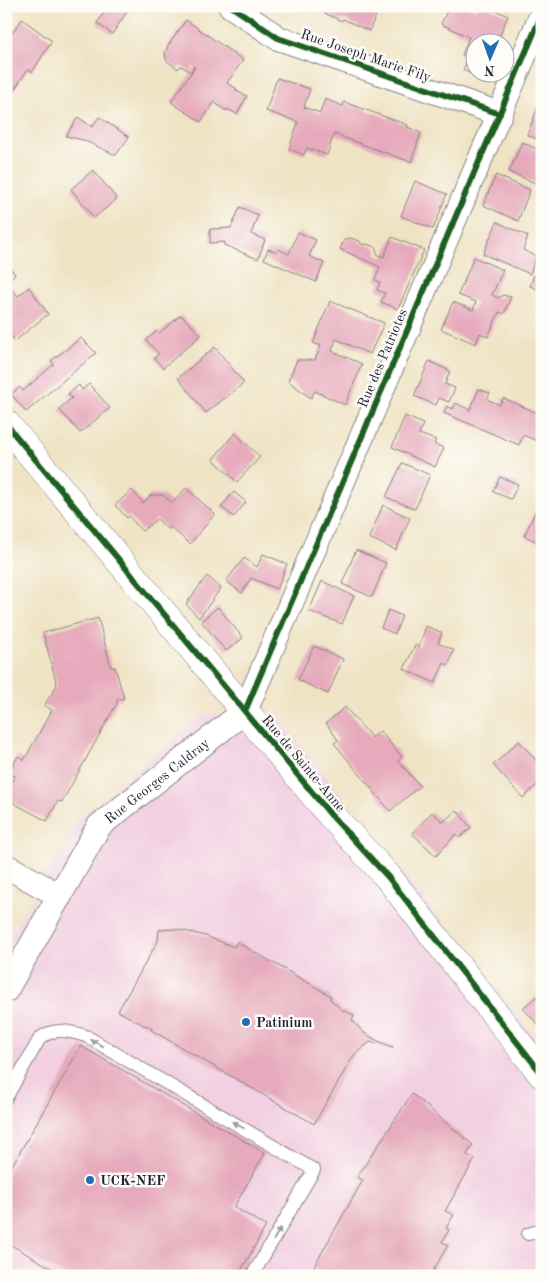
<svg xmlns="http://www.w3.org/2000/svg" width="548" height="1282" font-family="'Old Standard TT',serif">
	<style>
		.built { fill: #f2cfe1 }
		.building { fill: #e6aabc }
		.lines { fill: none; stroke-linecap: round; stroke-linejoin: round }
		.service-casing { stroke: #888280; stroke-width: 14 }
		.minor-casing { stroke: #888280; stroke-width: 26 }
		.tertiary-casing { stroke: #888280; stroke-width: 29 }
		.service { stroke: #fff; stroke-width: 12 }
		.minor { stroke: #fff; stroke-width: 24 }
		.tertiary { stroke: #fff; stroke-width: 28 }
		.cycleway-casing { stroke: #fdfcf7; stroke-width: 9 }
		.cycleway { stroke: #1b5e20; stroke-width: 6 }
		.oneway { fill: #9c9ca7 }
		.poi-dot { fill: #1f6fb2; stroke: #fdfcf7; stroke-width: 2 }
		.labels { text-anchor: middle; stroke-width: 5; stroke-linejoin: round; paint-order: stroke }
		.street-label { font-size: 14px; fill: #22223b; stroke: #fdfcf7 }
		.poi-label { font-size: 14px; font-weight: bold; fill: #22223b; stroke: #fdfcf7; text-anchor: start }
	</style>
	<rect width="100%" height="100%" fill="#fdfcf7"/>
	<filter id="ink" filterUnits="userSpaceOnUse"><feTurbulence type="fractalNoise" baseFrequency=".02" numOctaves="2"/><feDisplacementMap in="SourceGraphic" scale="10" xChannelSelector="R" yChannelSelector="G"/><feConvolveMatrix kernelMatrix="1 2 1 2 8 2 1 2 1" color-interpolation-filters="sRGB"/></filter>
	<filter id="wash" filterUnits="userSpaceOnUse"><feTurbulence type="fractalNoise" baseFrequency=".0096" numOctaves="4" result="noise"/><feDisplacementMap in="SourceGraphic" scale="20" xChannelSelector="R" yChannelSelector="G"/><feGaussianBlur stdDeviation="1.12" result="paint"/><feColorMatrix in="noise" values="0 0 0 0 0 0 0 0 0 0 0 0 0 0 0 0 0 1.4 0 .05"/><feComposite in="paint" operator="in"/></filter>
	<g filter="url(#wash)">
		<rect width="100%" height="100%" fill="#efe3c4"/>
		<path class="built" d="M203,714H275L542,1045V1276H6V945L78,820Z"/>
		<g id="blocks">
			<path class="building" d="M99,6H131L112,34L97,23L105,11Z
				M325,6H370L368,10L377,13L369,31L343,19L342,21L322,12Z
				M451,6H467L476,10L478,6H486L508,16L497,42H476V72H484L481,78L463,70L468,58L462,55L469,37L441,24L448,9Z
				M22,19L52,41L32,72L28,69L6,102V42Z
				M186,20L243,60L227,83L237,89L236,91L247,96L237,114L227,109L226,111L214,102L201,122L171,102L195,67L194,66L191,72L181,66L178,69L166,60L165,52L168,48L167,47Z
				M277,78L310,89L304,107L320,113L325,99L343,106L344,102L408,125L407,127L421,133L411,162L334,134L327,155L307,148L304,155L289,149L298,122L266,111Z
				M539,104L542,106V141L527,135Z
				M78,117L92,127L99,117L129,137L116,155L83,140L66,136Z
				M522,142L542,151V180L540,185L509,172Z
				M93,170L117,199L94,218L71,189Z
				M496,175L530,190L518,221L483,205Z
				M415,181L447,194L433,229L401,216Z
				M240,207L258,215L251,234L265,240L258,259L224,245L225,242L210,243V229L231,228Z
				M497,222L528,236L523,250L536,256L530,274L483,254Z
				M298,232L316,240L309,256L324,263L316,282L264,259L268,249L277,252L278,249L289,254Z
				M392,237L424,250L398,309L381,302L385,293L377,290L380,282L375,280L380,267L340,249L344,240L350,238L360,241V243L365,245L366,244L375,247L378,255L384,257Z
				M474,257L503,270L492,295L498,298L503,295L511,297L504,314L499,312L488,337L480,333L476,344L441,329L453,302L473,310L476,302L458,295Z
				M6,263L15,274L6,282Z
				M534,275L542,279V291L530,286Z
				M6,283L18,296L29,287L48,314L15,341L8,332L6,333Z
				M330,301L384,323L370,354L336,339L332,351L362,364L345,405L315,391L311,398L288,381L297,360H315L321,346L313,343Z
				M181,315L201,335L163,368L154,358L159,354L146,340L157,331L159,333Z
				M81,338L96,353L26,412L11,394L20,387L23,391L54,364L51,361Z
				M215,347L244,383L206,413L178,378Z
				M429,361L450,371L445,384L455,388L449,402L439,398L436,405L414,396Z
				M89,384L110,408L80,433L59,409L72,398L68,394L79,385L82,390Z
				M479,389L490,393L487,399L500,405L503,398L542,415V430L537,441L523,435L519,445L444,413L447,406L453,409L456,403L470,410Z
				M405,416L423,424L419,434L436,440L434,444L444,448L435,467L392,447Z
				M235,433L260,457L237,482L213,459Z
				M402,463L430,475L415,509L386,497Z
				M500,477L518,484L511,499L493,492Z
				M186,488L215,514L190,544L170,527L168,530L157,519L142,531L129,516L127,518L115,505L132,490L143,503L151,495H163L172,503Z
				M234,492L246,502L234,517L221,507Z
				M383,505L410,518L396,550L369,538Z
				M536,510L542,512V544L524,536Z
				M356,550L386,563L372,597L342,584Z
				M263,554L287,564L277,589L251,578L242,593L226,581L244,558L257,567Z
				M207,576L221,588L199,618L186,604Z
				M322,581L354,596L342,624L309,611Z
				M218,607L243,638L226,651L201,621Z
				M388,610L402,616L395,634L381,628Z
				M98,618L111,667H115L124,698L117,700V703L62,802L58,801L47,821L6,799V792L15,776L8,773L18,756L24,760L52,710L44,706L57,685L43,633Z
				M426,626L442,633L438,643L454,650L448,665L444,663L435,683L404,669L415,645L419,647Z
				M314,646L343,659L328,694L298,680Z
				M345,707L372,738L380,731L402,757L398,761L420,786L390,811L334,743L338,740L326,723Z
				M519,741L542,767V780L523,798L493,765Z
				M457,810L471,828L459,838L456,834L436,856L412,833L432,812L443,822Z
				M176,929L206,936L234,947L237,942L331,996L330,999L342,1010L354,1015L352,1020L364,1033L378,1041L393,1047L392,1048L370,1042L354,1055L314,1124L151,1030L152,1028L146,1025L145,1026L118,1011L158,941L159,930Z
				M542,992V1029L523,1008Z
				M81,1046L265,1153L234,1207L266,1226L238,1276H65L6,1242V1176Z
				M412,1094L473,1145L467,1155L475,1159L445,1211L454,1215L446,1228L449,1230L442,1242L448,1245L430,1276H326L313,1268L363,1180L357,1177Z"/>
		</g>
	</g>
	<g filter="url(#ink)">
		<use href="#blocks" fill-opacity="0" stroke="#888280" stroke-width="1"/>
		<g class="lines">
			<defs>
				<path id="service" d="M6,1098L40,1038C55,1027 69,1031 86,1036L314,1170L252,1276
					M528,1234L542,1230"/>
				<g id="minor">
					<path d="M231,6L278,38L500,114"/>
					<path d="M6,866L60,896"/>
					<path id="s1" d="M6,990L99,826L245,711L542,14"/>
				</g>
				<path id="tertiary" d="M6,424L331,815L388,877L542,1074"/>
			</defs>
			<use href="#service" class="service-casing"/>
			<use href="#minor" class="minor-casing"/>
			<use href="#tertiary" class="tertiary-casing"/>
			<use href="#service" class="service"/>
			<use href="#minor" class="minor"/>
			<use href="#tertiary" class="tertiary"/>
			<defs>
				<path id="cycleway" d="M231,6L278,38L500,114
					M6,424L331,815L388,877L542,1074
					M245,711L542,14"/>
			</defs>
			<use href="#cycleway" class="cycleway-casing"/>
			<use href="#cycleway" class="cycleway"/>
		</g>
		<defs><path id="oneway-solid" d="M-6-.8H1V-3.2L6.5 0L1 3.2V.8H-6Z" transform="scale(1.25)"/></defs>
		<g class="oneway">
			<use href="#oneway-solid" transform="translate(97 1043) rotate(-150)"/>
			<use href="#oneway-solid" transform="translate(238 1125) rotate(-150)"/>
			<use href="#oneway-solid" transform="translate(277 1234) rotate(-59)"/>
		</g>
	</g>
	<g class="poi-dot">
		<circle cx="246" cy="1022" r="5"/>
		<circle cx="90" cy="1180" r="5"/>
	</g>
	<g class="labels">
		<g class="street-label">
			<text transform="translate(366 55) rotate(19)" y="5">Rue Joseph Marie Fily</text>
			<text transform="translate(382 358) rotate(-67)" y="5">Rue des Patriotes</text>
			<text transform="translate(304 763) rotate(50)" y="5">Rue de Sainte-Anne</text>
			<text dy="5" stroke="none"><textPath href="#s1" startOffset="262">Rue Georges Caldray</textPath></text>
		</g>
		<g class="poi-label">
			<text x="256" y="1027">Patinium</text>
			<text x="100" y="1185">UCK-NEF</text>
		</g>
	</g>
	<rect width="548" height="1282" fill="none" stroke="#fdfcf7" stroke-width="25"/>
	<g transform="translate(490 58) rotate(182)"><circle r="24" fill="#fdfcf7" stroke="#a5a5ac"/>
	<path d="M0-4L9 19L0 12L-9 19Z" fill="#1f6fb2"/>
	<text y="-8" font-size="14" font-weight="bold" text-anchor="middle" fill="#22223b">N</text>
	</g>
</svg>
